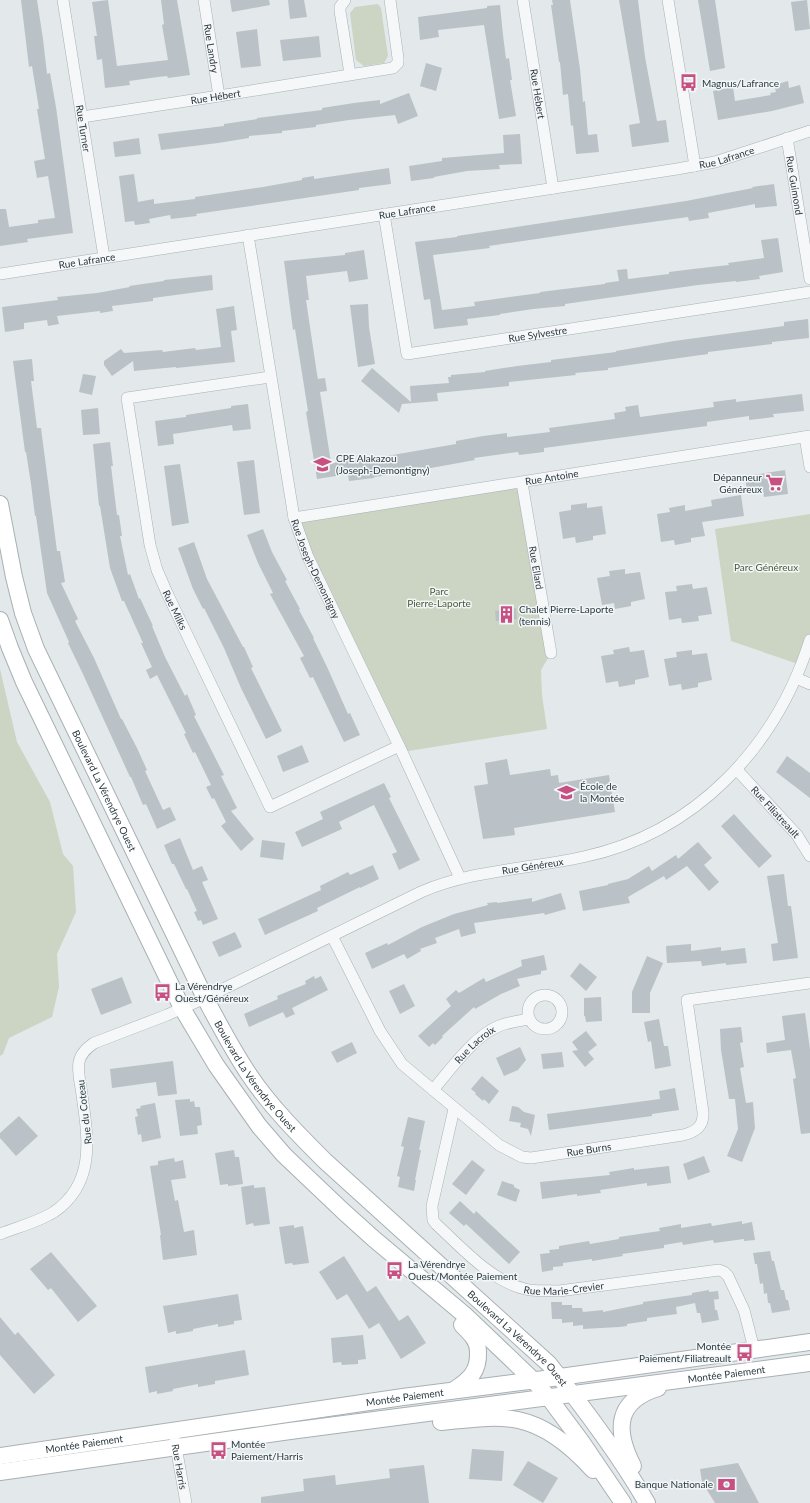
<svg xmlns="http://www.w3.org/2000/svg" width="810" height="1503" font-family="Lato,sans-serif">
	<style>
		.green { fill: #ccd4c4 }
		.building { fill: #bac2c7 }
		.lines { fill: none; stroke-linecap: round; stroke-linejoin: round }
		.street-casing { stroke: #a8b0b4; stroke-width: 12 }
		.secondary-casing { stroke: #a8b0b4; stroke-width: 18 }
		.street { stroke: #f5f7f9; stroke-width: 11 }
		.secondary { stroke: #fff; stroke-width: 16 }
		.labels { text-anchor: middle; stroke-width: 3; stroke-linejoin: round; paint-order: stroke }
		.street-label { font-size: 10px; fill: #2b3941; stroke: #f2f6f7 }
		.poi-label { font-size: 10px; fill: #2b3941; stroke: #f2f6f7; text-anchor: start }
		.park-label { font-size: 10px; fill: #4a5c39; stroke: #f2f6f7 }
	</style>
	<rect width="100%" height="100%" fill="#e3e8ea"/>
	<path class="green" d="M378,4L381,8L388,56L384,63L364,66L356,60L350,13L355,7Z
		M522,483L551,653L541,670L542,695L547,729L402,752L294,518Z
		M810,514V640L801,665L731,641L715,529Z
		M0,669L17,742L50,802L63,854L73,866L76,912L57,954L59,987L52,1017L9,1038L3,1054L0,1056Z"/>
	<path class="building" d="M21,0H37L43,39L47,74L50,73L56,107L73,233L27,239L28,242L0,246V209H6L9,227L38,223V220L55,218L48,176L37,178L34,161L45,159L37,109H39L32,66L29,67Z
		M108,0L117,66L168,60L162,25L164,24L161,0H177L190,75L168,78L167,76L158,77L129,81L130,85L105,88L102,59L97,60L94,36H97L92,2Z
		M230,0H269L270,5L232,12Z
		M288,0H304L307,17L290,19Z
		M552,0H570L580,69L583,102L585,101L588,135L597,134L599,152L576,154L573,125L571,126L568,94L563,95L560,62H559L551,5H553Z
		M619,0H638L645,57L657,121L666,120L669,142L632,147L629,125L640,123Z
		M698,0H715L725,68L710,71Z
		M807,0L810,29L795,31L791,2Z
		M500,5L503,35L506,59L509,58L512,80H510L516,116L499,119L484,25L438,30L439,37L420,40L418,17L487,8V6Z
		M257,29L261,66L241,68L236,32Z
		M319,36L321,57L283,61L280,40Z
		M426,63L442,68L436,91L420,86Z
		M788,81L789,88L800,85L804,103L772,111L718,120L713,91L733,87L735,101L771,95L770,93L776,92L774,85Z
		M409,93L418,116L398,124L395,115L349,120L316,125V127L282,131V133L249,136V138L218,143L161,150L158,134L224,126V124L257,119V118L322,110V108L354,103L380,100V104Z
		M520,134L522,164L499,165L500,169L467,171L434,177V178L411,181L409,166L442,161V158L504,153L503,135Z
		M139,138L141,154L115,157L113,142Z
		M389,168L391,184L359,188V190L196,214L197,216L171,219L170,215L149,219L150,223L135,225L134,221L125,222L119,176L134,174L138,202L154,199V204L195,199V197L263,187L302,180V178L314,176V179Z
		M774,184L777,206L755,208V204L708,213L709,218L689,221L688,217L623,226L489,246L490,248L433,255L442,310L475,306L474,302L540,293V292L605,284V283L619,281L617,270L627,269L628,279L669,274V272L693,269L729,265L728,263L764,258L761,240L778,238L783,272L759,276L760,279L736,282V281L698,285L565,304V306L533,309L500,314V315L467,319L468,325L434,329L430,299L424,300L415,242L457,237V236L686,201L753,188L752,187Z
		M364,250L368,279L349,282L347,271L306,276L309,300H306L317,374L318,379L325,378L327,391L320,392L331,463L381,457L456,444V441L483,436L507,433V437L550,432L549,428L615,419L614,413L626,411L625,407L638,405L640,417L714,407L713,402L736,399V402L802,394L804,411L773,414L774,417L749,420V416L707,422V426L544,448V452L519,455L518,452L474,458L475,460L409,472L374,477V478L349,481L348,474L317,479L306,412L308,411L295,329L293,330L284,261L345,255V253Z
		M212,275L213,290L153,298V301L112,306L113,311L100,313V311L57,316L59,324L48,326L47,320L24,323V329L5,332L2,307L58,300L57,297L97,293L130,287L129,286L164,281V280Z
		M368,304L369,327L375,364L358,367L350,305Z
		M234,306L237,330L231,331L235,362L176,368V367L134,371L133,361L112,376L104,365V361L121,349L124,353L162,350L163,352L195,348L196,350L221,347L216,309Z
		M808,319L809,338L772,342V344L708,352V354L608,368V370L575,373L576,375L509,382V386L437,393L438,401L402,404L399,413L361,381L372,368L411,402L410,386L449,383L448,377H451V375L485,372V371L517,366L551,362V360L616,352V351L674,341L784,326V322Z
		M32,359L34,381H31L37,428H41L57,551H60L65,582L61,583L78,619L75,621L94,658L121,719H122L137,748L147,770L145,771L163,810L170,807L176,820L157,829L146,804L143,805L131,777H130L82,672L68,643L69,642L47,593L36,516H35L31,484L26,452H25L13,361Z
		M83,374L96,376L92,395L79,392Z
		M248,404L251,429L233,431L232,425L173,434L174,444L158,446L155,421L186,417V415L231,408V406Z
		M98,408L100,434L83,435L81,410Z
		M110,442L113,466H111L117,515H119L122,536H120L128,575L130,574L139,599L140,598L153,626H152L165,657L185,696L187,694L196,715L194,716L224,775L221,776L237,808L231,811L254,839L241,851L221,826L226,822L214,798L212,799L206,787L211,785L195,752L193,753L184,734L186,733L157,675L150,679L146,670L152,667L141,643H143L124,601H122L110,568L100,506H99L93,444Z
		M254,460L260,513L244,515L237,462Z
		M180,464L189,523L172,526L164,466Z
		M785,470L788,494L764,497L763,489L747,491L745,476Z
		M741,495L744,516L702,522L705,536L691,538V542L675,545L674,540L661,542L657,514L670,512L669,508L685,505V511L712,506L711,500Z
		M587,503V508L602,506L606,534L593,536V540L576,543L575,537L563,539L559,512L571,510V505Z
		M263,529L272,552L287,580L285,581L300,609L299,610L314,638H313L328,669L348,714L350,713L360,735L344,742L313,677L310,678L300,658L304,656L270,594L273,593L258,563L247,535Z
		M194,542L207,579L243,647H244L253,667L251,668L282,731L266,739L241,688L224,648L204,608L203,609L193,589L178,548Z
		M625,569V574L640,572L645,599L631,602V606L615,609L614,603L602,605L597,578L610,576L609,571Z
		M692,584L693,589L707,587L712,614L698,616L699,621L682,623L681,618L669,620L665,592L677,591L676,586Z
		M516,608L517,619L496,621L495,611Z
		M629,647L630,652L644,650L649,677L635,680V684L619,687L618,681L606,683L601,656L614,654L613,650Z
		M692,650V655L707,653L712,680L698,683V687L682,690L681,684L669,686L664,659L677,657L676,652Z
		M302,745L309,762L283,772L277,756Z
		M787,756L810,773V798L776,772Z
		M507,759L510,775L550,769L551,776L558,775L559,783L609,775L615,812L514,828L515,835L483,839L474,786L488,784L485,763Z
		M384,783L391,797L389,798L420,860L399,870L392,854L397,852L374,805L339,822L342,829L302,847L295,832L323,819L320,812Z
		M734,814L772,856L759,868L721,826Z
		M180,838L193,870L202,866L208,880L202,882L218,919L203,925L201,920L198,921L194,912L197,911L187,889H186L174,864H172L164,845Z
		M262,840L285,843L283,860L260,857Z
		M698,842L712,858L704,865L719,882L709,891L687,866L666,880L664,876L628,897L630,903L583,911L579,891L608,885V884L628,879L649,866L652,871L676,855L678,859Z
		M373,865L379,879L360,888V887L317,908L318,911L265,935L258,919L321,890L320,886L348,872L350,875Z
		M784,874L788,906H791L798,958L773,961L771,944L778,943L767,876Z
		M561,893L566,909L545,915L544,913L474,923L476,933L461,937L459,929L435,938L437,943L420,949L421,951L407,959L404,954L372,969L365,953L387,943L388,945L422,927L454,914L488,905L487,903L497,902V903L532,898V902Z
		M235,932L242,947L219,957L212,942Z
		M691,944V951L721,947V951L745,948L747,963L726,965V963L702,966L701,961L667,963L666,946Z
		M544,955L547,970L541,971V974L517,979L520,986L501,994L475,1009L474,1007L442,1036L443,1037L435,1045L433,1043L429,1047L418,1036L451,1006L446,999L456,990L459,993L484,978L486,982L522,966L521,960Z
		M647,956L663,963L650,993V1013H632V992Z
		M580,963L597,977L586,991L570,976Z
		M314,976L315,979L321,976L328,990L292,1008L295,1014L286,1018L283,1012L249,1027L244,1014L278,999L277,996L306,984L305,981Z
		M122,977L132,1003L101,1015L91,989Z
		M404,984L415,1006L400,1014L389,991Z
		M601,997L602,1021L586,1022L585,1016H584V998Z
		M805,1013L810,1049V1133L801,1134L793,1079L796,1078L791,1050L767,1053L766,1043L785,1040L782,1016Z
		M659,1019L664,1046H668L671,1066L655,1069L651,1041L648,1042L644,1022Z
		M741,1027L743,1042L740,1043L744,1067L740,1068L746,1103L753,1102L755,1128L742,1162L727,1156L738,1129L735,1099H729L721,1050L720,1029Z
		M586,1031L597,1045L588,1052L594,1059L585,1067L572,1051L578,1050L572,1042Z
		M352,1042L357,1053L337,1063L331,1052Z
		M520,1047L526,1060L518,1070L504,1076L496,1058Z
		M562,1052L564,1067L543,1069L541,1054Z
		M173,1061L177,1094L158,1096L156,1082L112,1088L110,1069Z
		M482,1076L499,1091L489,1104L484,1099L483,1101L475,1094L476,1093L471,1089Z
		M675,1088L679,1110L652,1114V1116L549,1130L547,1114L660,1099L659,1091Z
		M190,1099V1102L194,1101L195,1107H200L202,1125L197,1126L198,1134L180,1136L175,1100Z
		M155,1103L161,1138L142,1142L141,1134L138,1135L135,1117L138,1116L136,1109L141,1108L140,1106Z
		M512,1106L518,1107L524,1112L535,1115L531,1136L528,1129L520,1127L521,1123L509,1121Z
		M19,1116L38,1136L16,1156L0,1138V1133Z
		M408,1117L425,1121L419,1150H421L415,1180H416L414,1191L398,1187L400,1177L397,1176L404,1147L401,1146Z
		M234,1150L235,1157H239L243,1184L228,1186V1184L220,1185L215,1153Z
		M704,1156L710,1172L688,1180L683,1164Z
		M174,1158L175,1162L183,1160L186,1178L171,1180L175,1201L178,1200L184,1232L194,1230L197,1255L163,1260L160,1235H161L150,1166L158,1165V1161Z
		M472,1160L485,1170L466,1195L452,1184Z
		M669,1166L671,1183L647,1186V1183L600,1190L601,1193L577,1196V1194L542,1199L540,1182L610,1175L609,1172L634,1168V1170Z
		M502,1181L514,1185V1187L520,1190L516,1202L497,1195Z
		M254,1185V1188L265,1187L270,1224L254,1226L253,1223L246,1225L241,1187Z
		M460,1201L474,1214L476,1211L520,1252L509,1264L466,1224L464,1226L449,1213Z
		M742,1221V1224L752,1222L755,1240L744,1241V1239L714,1243L713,1240L683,1245L682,1242L664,1245V1248L622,1254L623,1256L592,1261V1259L563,1263V1266L553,1267V1270L542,1272L540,1254L550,1253L549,1250L559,1249V1246L589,1241L590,1244L619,1239V1237L660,1231L659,1228L681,1224V1228L711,1223L712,1226Z
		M294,1225V1228L303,1226L309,1263L293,1265L292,1263L285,1264L279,1227Z
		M770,1251L772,1261H774L781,1290H784L786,1300H788L790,1310L772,1313L770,1303H768L767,1293L764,1294L763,1283L760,1284L757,1264H755L753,1253Z
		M51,1252L97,1306L78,1322L51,1288L48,1290L30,1269Z
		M344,1256L367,1292L376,1286L399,1321L408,1315L426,1343L401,1359L379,1323L369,1329L347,1294L337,1300L319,1272Z
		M709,1290V1292L718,1291L719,1299L712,1300H714L715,1310H717L719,1320L702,1323L700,1313H697L695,1303L676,1307L677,1314L647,1318V1321L627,1324V1326L619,1327L583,1329V1325L573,1326V1322L562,1323V1319H552L551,1302H562V1305H572V1308H582L583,1312L603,1310V1312L643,1304V1302L692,1295V1293Z
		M238,1294L242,1320L234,1321V1324L218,1327V1324L193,1329V1331L176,1334V1331L168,1333L163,1306Z
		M0,1317L15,1335L18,1332L55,1375L34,1394L0,1355Z
		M363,1335L366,1359L358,1360V1364L342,1365L341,1362L333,1363L331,1338Z
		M245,1350L249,1375L215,1381V1384L198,1387V1384L173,1389V1391L157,1394V1391L149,1393L145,1367Z
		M472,1449L504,1451L502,1481L469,1479Z
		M528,1461L558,1478L543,1503L513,1485Z
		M738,1463L759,1503H715L702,1482L700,1469Z
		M424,1465L429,1503H261V1497L304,1491L303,1479L335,1475L336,1485L390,1478L389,1469Z"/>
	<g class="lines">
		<defs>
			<g id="street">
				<path id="s1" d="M63,0L104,257"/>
				<path id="s2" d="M204,0L219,96"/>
				<path d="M345,0L340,7V11L350,74"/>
				<path id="s3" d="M523,0L553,188"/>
				<path d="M668,0L695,166"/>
				<path id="s4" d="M82,117L219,96L393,68L398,63V58L390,0"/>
				<path id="s5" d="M787,138L810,279"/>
				<path id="s6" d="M384,214L407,354L810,292"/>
				<path id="s7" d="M248,235L294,518L308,557L402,752L460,878"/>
				<path id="s8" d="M0,274L677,169L715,162L810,131"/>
				<path id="s9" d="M270,377L127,398L150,545L157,570L167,593L270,807L399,746"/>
				<path d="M805,437L810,467"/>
				<path id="s10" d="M522,483L551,653"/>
				<path id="s11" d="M294,518L810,436"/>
				<path d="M796,678L810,684"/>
				<path id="s12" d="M737,770L797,835L810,856"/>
				<path id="s13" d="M332,936L380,1031L402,1064L499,1145L522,1157L531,1158L683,1135C696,1132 704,1126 703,1112L687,1000L810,983"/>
				<circle cx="545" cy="1012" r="17"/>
				<path id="s14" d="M433,1090C450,1070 475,1035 499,1026C509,1022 519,1021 529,1019"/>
				<path id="s15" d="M454,1109L432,1206L433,1220L436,1224C461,1247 491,1281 525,1289C536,1292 547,1290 559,1291L719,1270L724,1272L728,1276L744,1310L754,1349"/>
				<path id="s16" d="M0,1234C18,1227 38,1222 54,1212C96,1183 88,1138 82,1095C81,1085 77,1072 79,1062C81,1053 87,1048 94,1043L167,1015L205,998L421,892C472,870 529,869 583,857C696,833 776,747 810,640"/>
				<path id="s17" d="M175,1441L186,1503"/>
			</g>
			<g id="secondary">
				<path id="s18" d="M0,504L14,577L23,613L36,649L205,998C219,1024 233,1051 250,1076C271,1107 298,1134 325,1161L549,1364C584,1408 619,1454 647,1503"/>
				<path d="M0,620L10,648L24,682L182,1008L216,1065L259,1126L284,1155L344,1212L374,1239L466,1316L533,1380L549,1398L581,1441L623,1503"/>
				<path d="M454,1390C469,1380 479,1372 478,1352C478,1347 476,1341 473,1337C470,1333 466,1329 462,1325"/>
				<path d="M441,1422C466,1420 493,1415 518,1420C547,1426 574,1449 593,1470"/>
				<path id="s19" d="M0,1456L403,1397L560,1377L810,1342"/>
				<path d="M633,1466C615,1431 615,1401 658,1388"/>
				<path id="s20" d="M0,1472L290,1431L810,1363"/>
			</g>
		</defs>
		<use href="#street" class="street-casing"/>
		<use href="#secondary" class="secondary-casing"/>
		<use href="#street" class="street"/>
		<use href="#secondary" class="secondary"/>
	</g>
	<defs>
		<symbol id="bus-bare" viewBox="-9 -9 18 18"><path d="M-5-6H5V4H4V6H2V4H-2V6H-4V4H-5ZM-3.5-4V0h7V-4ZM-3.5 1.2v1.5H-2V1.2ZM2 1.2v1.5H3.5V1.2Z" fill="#c74f82" stroke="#f2f6f7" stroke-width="2.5" paint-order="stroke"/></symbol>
		<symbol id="school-bare" viewBox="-9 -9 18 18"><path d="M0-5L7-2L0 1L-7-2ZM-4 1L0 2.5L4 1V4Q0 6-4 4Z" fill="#c74f82" stroke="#f2f6f7" stroke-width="2.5" paint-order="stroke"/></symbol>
		<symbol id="supermarket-bare" viewBox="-9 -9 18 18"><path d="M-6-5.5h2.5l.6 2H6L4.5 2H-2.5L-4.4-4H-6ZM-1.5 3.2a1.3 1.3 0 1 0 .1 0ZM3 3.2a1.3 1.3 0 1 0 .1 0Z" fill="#c74f82" stroke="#f2f6f7" stroke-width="2.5" paint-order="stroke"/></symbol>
		<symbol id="building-bare" viewBox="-9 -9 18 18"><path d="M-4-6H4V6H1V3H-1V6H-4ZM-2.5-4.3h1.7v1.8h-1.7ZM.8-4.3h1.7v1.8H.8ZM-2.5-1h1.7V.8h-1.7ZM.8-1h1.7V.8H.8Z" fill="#c74f82" stroke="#f2f6f7" stroke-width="2.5" paint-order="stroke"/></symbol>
		<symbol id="bank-bare" viewBox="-9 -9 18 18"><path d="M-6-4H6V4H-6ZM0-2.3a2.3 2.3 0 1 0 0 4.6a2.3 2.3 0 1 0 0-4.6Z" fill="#c74f82" stroke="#f2f6f7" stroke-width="2.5" paint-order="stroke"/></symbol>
	</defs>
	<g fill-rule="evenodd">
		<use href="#bus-bare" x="676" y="70" width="25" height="25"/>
		<use href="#school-bare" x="310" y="452" width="25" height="25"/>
		<use href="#supermarket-bare" x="762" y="470" width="25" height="25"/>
		<use href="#building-bare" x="494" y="602" width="25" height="25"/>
		<use href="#school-bare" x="554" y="780" width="25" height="25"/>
		<use href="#bus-bare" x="150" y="980" width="25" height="25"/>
		<use href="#bus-bare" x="382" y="1258" width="25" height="25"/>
		<use href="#bus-bare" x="732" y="1340" width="25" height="25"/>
		<use href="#bus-bare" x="206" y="1438" width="25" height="25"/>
		<use href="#bank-bare" x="714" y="1472" width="25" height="25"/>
	</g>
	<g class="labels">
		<g class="street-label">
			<text dy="4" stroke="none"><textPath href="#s2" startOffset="49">Rue Landry</textPath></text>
			<text dy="4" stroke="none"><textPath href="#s3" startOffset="95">Rue Hébert</textPath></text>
			<text dy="4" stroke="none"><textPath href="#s4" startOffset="135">Rue Hébert</textPath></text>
			<text dy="4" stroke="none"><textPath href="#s1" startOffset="130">Rue Turner</textPath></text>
			<text dy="4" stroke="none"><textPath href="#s8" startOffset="736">Rue Lafrance</textPath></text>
			<text dy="4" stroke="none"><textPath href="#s5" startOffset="48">Rue Guimond</textPath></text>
			<text dy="4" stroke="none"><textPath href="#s8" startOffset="412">Rue Lafrance</textPath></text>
			<text dy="4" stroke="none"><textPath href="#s8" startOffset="88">Rue Lafrance</textPath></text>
			<text dy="4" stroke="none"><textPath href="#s6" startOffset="274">Rue Sylvestre</textPath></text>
			<text dy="4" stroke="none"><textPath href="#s11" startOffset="261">Rue Antoine</textPath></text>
			<text dy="4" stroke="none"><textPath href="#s7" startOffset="342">Rue Joseph-Demontigny</textPath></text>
			<text dy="4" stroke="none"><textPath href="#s10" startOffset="86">Rue Ellard</textPath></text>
			<text dy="4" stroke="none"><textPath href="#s9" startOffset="363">Rue Milks</textPath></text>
			<text dy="4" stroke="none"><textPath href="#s18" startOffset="307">Boulevard La Vérendrye Ouest</textPath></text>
			<text dy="4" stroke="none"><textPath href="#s12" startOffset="57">Rue Filiatreault</textPath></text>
			<text dy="4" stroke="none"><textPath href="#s16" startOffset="720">Rue Généreux</textPath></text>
			<text dy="4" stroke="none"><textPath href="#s14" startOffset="62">Rue Lacroix</textPath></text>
			<text dy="4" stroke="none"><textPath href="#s18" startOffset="631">Boulevard La Vérendrye Ouest</textPath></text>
			<text transform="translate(84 1112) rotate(-97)" y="4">Rue du Coteau</text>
			<text dy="4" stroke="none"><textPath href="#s13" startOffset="366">Rue Burns</textPath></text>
			<text dy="4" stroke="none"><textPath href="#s15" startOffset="269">Rue Marie-Crevier</textPath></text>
			<text dy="4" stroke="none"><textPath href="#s18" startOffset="1003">Boulevard La Vérendrye Ouest</textPath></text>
			<text dy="4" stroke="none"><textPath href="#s20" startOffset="733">Montée Paiement</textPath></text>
			<text dy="4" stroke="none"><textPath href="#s19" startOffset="409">Montée Paiement</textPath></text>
			<text dy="4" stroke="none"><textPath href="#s19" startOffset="85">Montée Paiement</textPath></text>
			<text dy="4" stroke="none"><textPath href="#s17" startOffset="26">Rue Harris</textPath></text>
		</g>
		<g class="poi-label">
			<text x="702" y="87">Magnus/Lafrance</text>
			<text x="336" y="462">CPE Alakazou<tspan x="336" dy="12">(Joseph-Demontigny)</tspan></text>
			<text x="762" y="481" text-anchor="end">Dépanneur<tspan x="762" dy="12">Généreux</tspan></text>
			<text x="519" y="613">Chalet Pierre-Laporte<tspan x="519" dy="12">(tennis)</tspan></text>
			<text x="580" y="790">École de<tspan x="580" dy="12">la Montée</tspan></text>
			<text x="175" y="990">La Vérendrye<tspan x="175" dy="12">Ouest/Généreux</tspan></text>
			<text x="408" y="1268">La Vérendrye<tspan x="408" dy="12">Ouest/Montée Paiement</tspan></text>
			<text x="731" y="1350" text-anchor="end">Montée<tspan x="731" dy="12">Paiement/Filiatreault</tspan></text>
			<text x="231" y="1448">Montée<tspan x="231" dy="12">Paiement/Harris</tspan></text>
			<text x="713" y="1488" text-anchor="end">Banque Nationale</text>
		</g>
		<g class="park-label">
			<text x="766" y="571">Parc Généreux</text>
			<text x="439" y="595">Parc<tspan x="439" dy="12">Pierre-Laporte</tspan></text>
		</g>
	</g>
</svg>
